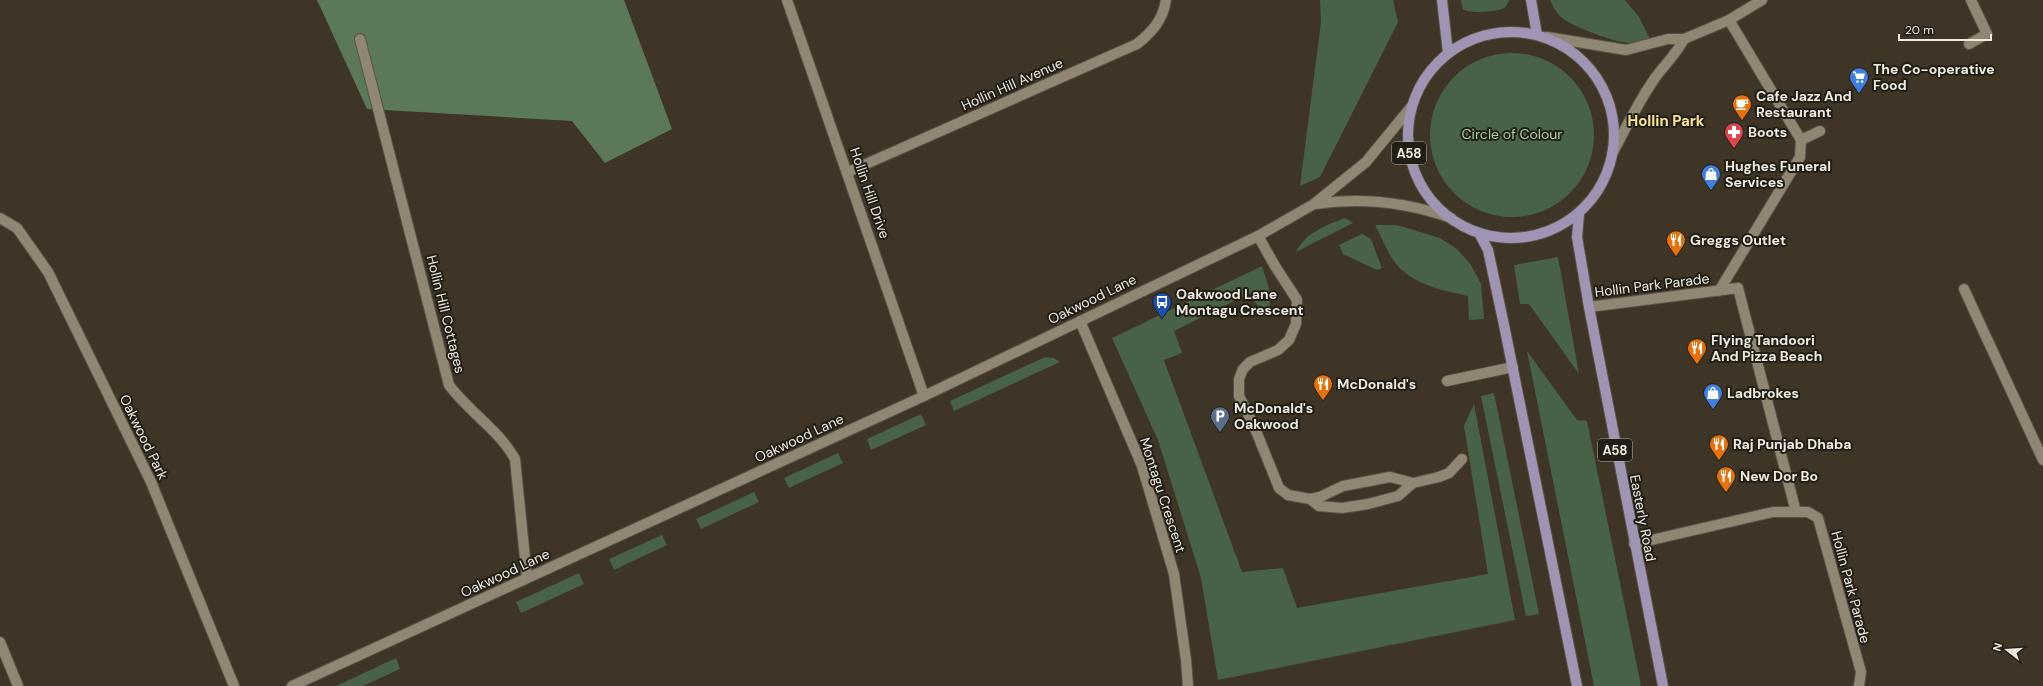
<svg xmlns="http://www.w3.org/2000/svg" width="2043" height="686" font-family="'DM Sans',sans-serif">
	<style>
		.green { fill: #476246 }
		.forest { fill: #5b7859 }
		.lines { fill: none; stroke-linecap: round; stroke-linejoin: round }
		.service-casing { stroke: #5a5245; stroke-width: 12 }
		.minor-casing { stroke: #5a5245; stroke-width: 12 }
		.tertiary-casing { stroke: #5a5245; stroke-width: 12 }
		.primary-casing { stroke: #5a5245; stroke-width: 12 }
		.service { stroke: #908674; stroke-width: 10 }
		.minor { stroke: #908674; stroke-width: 10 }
		.tertiary { stroke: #908674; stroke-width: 10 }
		.primary { stroke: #a094b4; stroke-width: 10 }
		.labels { text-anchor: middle; stroke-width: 4; stroke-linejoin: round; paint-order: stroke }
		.shield { fill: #211e16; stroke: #b1ada3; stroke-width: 1 }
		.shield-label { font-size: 13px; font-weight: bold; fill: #efeae0 }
		.poi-label { font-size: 14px; font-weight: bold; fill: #efeae0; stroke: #211e16; text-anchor: start }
		.street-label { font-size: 14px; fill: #efeae0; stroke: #211e16 }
		.park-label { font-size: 14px; fill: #a3d4a0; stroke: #211e16 }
		.neighbourhood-label { font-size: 15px; font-weight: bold; fill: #fae396; stroke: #211e16 }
	</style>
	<rect width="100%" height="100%" fill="#3e3526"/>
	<path class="green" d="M1320,0H1393L1398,22L1320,177L1300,186L1321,22Z
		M1461,0H1509C1508,3 1507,6 1504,8C1497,12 1468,14 1463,9Z
		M1550,0H1625L1639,17L1651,41C1642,42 1633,44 1623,42C1609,40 1570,26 1560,16C1556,11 1552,6 1550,0Z
		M1430 135a82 82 0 1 1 164 0a82 82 0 1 1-164 0Z
		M1345,218L1353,223L1296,252C1305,233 1326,225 1345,218Z
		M1375,225H1397L1440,238L1457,249L1471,265L1481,284L1484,319L1469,320L1468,296C1443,290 1416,286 1398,266C1388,255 1382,238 1375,225Z
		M1362,234L1371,239L1382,268L1377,270L1343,254L1339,245Z
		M1558,257L1579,374L1529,304H1520L1514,265Z
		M1262,266L1269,288L1270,308C1257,310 1255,302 1250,293L1174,331L1182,353L1164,360L1242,572L1283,568L1297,608L1488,574L1464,426L1474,404L1515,620L1218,680L1201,578L1158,440L1112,338Z
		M1527,351L1577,420L1587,421L1641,686H1594Z
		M1045,357L1054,358L1060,362L954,411L950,401Z
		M1494,393L1539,614L1526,616L1481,396Z
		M921,414L926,425L871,450L867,439Z
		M838,453L843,463L789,488L784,478Z
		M754,492L759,502L701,529L696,519Z
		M662,535L667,545L614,570L609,559Z
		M579,573L584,584L521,613L516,602Z
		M396,658L400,669L363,686H336Z"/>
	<path class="forest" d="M317,0H624L672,129L605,163L572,121L367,109Z"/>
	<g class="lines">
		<defs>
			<path id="service" d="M360,39L449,385C469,412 499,430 515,459L527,578
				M1969,44L1987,34L1971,0
				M1801,140L1820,131
				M1258,236L1275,266L1297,300L1296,324L1289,340L1278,350L1250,362L1243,369L1239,379V396L1254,426L1279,488L1288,495L1310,499L1320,497L1343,486L1390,477L1413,483L1439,477L1449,473L1462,459
				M1719,291L1800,157L1801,140L1729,20
				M1589,307L1738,288L1796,512
				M1447,381L1513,367
				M1310,499L1319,506L1342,508L1368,504L1398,496L1413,483
				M1634,544L1773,512H1808L1818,518L1861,672L1859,686
				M0,642L18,686"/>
			<path id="minor" d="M787,0L924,396
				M848,172L1137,44C1152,32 1163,20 1166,0
				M0,218L17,228L48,272L151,482L234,686
				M1964,289L2043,460
				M1080,321L1142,466L1174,574L1186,660L1188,686"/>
			<path id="tertiary" d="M1547,37L1626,50L1668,39H1684L1729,20L1762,0
				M1612,154C1626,128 1638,102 1655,78C1665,64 1675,56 1684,39
				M1315,204C1363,197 1406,202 1451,218
				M292,686L924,396L1258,236L1314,204L1366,162L1411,107"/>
			<path id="primary" d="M1442,0L1448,53
				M1531,0L1537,35
				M1408 135a103 103 0 1 1 206 0a103 103 0 1 1-206 0Z
				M1579,214L1577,237L1589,307L1663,686
				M1480,235L1488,250L1504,325L1577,686"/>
		</defs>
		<use href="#service" class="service-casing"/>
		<use href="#minor" class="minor-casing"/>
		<use href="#tertiary" class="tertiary-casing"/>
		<use href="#primary" class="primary-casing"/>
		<use href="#service" class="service"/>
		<use href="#minor" class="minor"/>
		<use href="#tertiary" class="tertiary"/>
		<use href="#primary" class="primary"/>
	</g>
	<defs>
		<symbol id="supermarket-pin" viewBox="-11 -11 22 30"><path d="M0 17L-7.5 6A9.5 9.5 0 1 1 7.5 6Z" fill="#3f7fe0" stroke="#211e16"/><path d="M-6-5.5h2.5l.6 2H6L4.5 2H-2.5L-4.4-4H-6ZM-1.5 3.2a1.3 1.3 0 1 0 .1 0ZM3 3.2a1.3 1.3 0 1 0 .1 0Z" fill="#fff"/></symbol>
		<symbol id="cafe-pin" viewBox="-11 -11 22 30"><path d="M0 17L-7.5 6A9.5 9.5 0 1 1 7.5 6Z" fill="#e8710a" stroke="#211e16"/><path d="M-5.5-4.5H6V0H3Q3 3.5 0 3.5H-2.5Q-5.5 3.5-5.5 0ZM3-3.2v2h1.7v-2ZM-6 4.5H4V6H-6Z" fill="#fff"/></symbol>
		<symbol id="pharmacy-pin" viewBox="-11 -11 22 30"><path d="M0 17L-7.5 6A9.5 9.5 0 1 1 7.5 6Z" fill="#e0444e" stroke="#211e16"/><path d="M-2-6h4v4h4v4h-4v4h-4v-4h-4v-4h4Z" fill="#fff"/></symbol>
		<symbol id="shop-pin" viewBox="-11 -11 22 30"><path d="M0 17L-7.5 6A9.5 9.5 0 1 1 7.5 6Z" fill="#3f7fe0" stroke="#211e16"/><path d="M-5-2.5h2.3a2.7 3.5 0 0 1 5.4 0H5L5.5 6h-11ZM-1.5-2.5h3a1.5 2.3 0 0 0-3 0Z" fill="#fff"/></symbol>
		<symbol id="restaurant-pin" viewBox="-11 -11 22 30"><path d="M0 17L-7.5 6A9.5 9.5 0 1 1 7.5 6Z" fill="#e8710a" stroke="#211e16"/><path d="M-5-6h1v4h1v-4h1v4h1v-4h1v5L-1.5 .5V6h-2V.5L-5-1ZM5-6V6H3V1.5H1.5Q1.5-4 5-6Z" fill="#fff"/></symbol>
		<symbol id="bus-pin" viewBox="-11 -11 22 30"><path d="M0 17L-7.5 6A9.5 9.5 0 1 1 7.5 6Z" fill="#1a4fb4" stroke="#211e16"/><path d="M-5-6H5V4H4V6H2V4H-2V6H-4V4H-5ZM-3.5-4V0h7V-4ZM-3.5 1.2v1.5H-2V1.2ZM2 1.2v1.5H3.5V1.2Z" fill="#fff"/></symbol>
		<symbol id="parking-pin" viewBox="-11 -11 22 30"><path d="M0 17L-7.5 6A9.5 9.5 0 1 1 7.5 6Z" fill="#5c6f8a" stroke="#211e16"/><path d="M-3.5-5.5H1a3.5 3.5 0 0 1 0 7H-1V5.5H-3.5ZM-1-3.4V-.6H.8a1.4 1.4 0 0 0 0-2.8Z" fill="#fff"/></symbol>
	</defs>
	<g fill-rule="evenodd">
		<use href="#supermarket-pin" x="1848" y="66" width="22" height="30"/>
		<use href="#cafe-pin" x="1731" y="93" width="22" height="30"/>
		<use href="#pharmacy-pin" x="1723" y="121" width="22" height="30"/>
		<use href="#shop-pin" x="1700" y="163" width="22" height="30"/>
		<use href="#restaurant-pin" x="1665" y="229" width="22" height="30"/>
		<use href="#bus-pin" x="1151" y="291" width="22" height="30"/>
		<use href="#restaurant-pin" x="1686" y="337" width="22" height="30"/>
		<use href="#restaurant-pin" x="1312" y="373" width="22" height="30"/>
		<use href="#shop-pin" x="1702" y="382" width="22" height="30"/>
		<use href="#parking-pin" x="1209" y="405" width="22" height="30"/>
		<use href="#restaurant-pin" x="1708" y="433" width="22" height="30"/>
		<use href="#restaurant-pin" x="1715" y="465" width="22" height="30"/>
	</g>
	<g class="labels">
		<g class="shield">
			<rect x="1392" y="142" width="34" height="22" rx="3"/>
			<rect x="1598" y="439" width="34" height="22" rx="3"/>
		</g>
		<g class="shield-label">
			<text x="1409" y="158">A58</text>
			<text x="1615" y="455">A58</text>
		</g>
		<g class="poi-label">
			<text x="1873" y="74">The Co-operative<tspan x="1873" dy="16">Food</tspan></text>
			<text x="1756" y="101">Cafe Jazz And<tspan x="1756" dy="16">Restaurant</tspan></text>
			<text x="1748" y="137">Boots</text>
			<text x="1725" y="171">Hughes Funeral<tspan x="1725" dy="16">Services</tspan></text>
			<text x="1690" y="245">Greggs Outlet</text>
			<text x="1176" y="299">Oakwood Lane<tspan x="1176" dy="16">Montagu Crescent</tspan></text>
			<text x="1711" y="345">Flying Tandoori<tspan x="1711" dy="16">And Pizza Beach</tspan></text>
			<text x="1337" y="389">McDonald's</text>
			<text x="1727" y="398">Ladbrokes</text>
			<text x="1234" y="413">McDonald's<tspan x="1234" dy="16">Oakwood</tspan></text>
			<text x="1733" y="449">Raj Punjab Dhaba</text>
			<text x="1740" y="481">New Dor Bo</text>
		</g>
		<g class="street-label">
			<text transform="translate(1012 84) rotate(-24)" y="5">Hollin Hill Avenue</text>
			<text transform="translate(870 193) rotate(71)" y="5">Hollin Hill Drive</text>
			<text transform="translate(1652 285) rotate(-7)" y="5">Hollin Park Parade</text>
			<text transform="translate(1092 299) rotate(-26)" y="5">Oakwood Lane</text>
			<text transform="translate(446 314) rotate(76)" y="5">Hollin Hill Cottages</text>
			<text transform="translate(144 437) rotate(64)" y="5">Oakwood Park</text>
			<text transform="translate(799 438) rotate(-25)" y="5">Oakwood Lane</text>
			<text transform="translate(1163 495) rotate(72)" y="5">Montagu Crescent</text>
			<text transform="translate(1643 518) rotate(79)" y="5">Easterly Road</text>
			<text transform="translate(505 573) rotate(-25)" y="5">Oakwood Lane</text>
			<text transform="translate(1851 587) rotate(75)" y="5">Hollin Park Parade</text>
		</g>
		<g class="park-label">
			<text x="1512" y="139">Circle of Colour</text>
		</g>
		<g class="neighbourhood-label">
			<text x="1666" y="126">Hollin Park</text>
		</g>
	</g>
	<g transform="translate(2007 650) rotate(287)" stroke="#211e16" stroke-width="3" paint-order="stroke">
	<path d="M0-3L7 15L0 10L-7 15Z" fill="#efeae0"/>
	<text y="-6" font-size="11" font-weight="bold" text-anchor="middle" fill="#efeae0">N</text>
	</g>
	<path d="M1899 34v6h92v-6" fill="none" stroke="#efeae0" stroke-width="2"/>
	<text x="1905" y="34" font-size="12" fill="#efeae0" stroke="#211e16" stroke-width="3" paint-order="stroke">20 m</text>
</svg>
